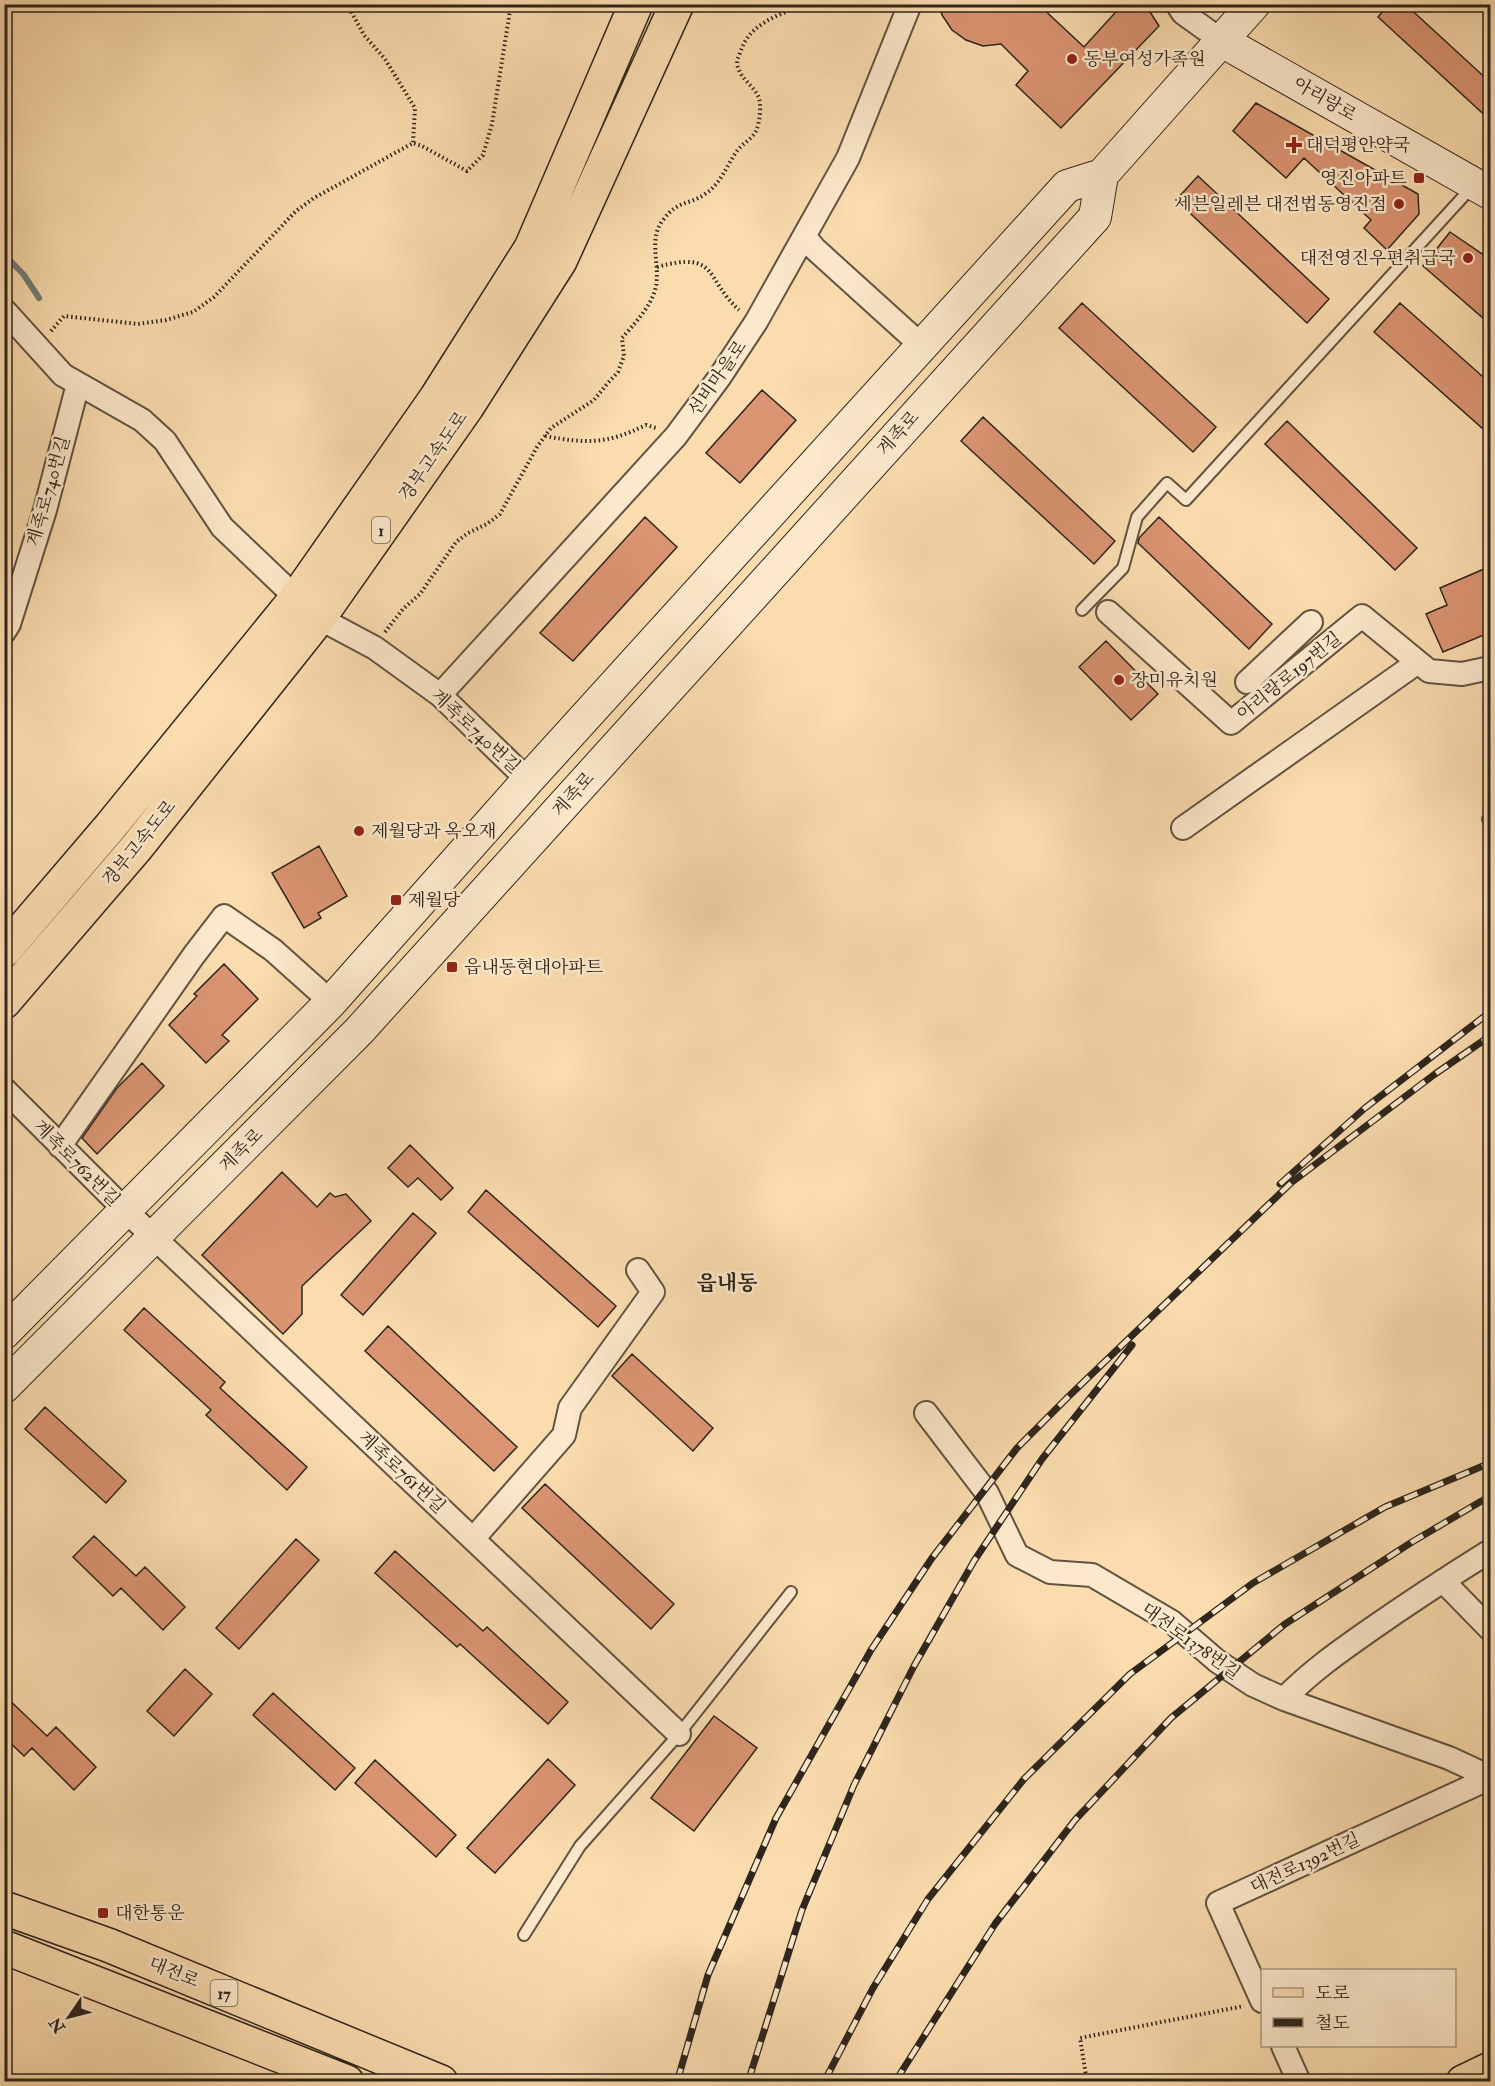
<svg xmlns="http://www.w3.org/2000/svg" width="1495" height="2086" font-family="'IM FELL Double Pica','Noto Serif KR',serif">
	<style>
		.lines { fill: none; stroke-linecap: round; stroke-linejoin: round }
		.stream { stroke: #727e77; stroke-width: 6 }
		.building { fill: #da9472; stroke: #2e251c; stroke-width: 1.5 }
		.lane-casing { stroke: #615341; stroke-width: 14 }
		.street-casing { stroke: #615341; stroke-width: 26 }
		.secondary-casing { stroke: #2e251c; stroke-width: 34 }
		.primary-casing { stroke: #2e251c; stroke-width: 36 }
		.highway-casing { stroke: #2e251c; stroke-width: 36 }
		.path { stroke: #2e251c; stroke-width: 4; stroke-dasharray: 1.5 3; stroke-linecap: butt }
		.lane { stroke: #fce8cb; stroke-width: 10 }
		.street { stroke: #fce8cb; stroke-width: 22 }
		.secondary { stroke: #fce8cb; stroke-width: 32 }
		.primary { stroke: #fadcaf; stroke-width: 33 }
		.highway { stroke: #fadcaf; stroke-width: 33 }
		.rail-casing { stroke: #2e251c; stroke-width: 7 }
		.rail { stroke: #fce8cb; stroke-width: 4.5; stroke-dasharray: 14; stroke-linecap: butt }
		.poi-dot { fill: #8f2418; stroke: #fce8cb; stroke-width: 2 }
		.labels { text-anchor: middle; stroke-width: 5; stroke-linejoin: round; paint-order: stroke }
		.shield { fill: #fce8cb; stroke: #6c6050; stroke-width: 1.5 }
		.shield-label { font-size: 16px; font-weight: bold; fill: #2e251c }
		.poi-label { font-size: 18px; fill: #2e251c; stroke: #fce8cb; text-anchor: start }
		.street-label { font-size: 18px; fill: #2e251c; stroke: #fce8cb }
		.quarter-label { font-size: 21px; font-weight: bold; fill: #2e251c; stroke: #fce8cb }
	</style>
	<rect width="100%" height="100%" fill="#fadcaf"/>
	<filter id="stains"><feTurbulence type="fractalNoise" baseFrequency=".00333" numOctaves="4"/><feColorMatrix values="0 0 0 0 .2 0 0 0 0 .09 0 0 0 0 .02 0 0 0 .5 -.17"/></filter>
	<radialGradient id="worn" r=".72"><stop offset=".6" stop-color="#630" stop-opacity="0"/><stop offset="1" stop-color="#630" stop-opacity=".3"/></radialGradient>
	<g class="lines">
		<path class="stream" d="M4,254L24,275L39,298"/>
	</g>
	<path class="building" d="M939,4H1038L1084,47L1123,4H1145L1159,26L1061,128L1016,85L1028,71L1001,44L983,46L966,40L952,30L942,15Z
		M1389,4H1405L1491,83V121L1378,17Z
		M1256,103L1418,194L1419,214L1387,250L1364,228L1371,220L1304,158L1286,178L1233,131Z
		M1198,176L1329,299L1307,323L1176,200Z
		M1450,232L1491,260V325L1423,266Z
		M1082,303L1216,427L1193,452L1059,328Z
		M1400,303L1491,384V436L1374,332Z
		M762,390L796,420L740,483L706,453Z
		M983,417L1115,541L1094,564L961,441Z
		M1287,421L1417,548L1395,570L1265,444Z
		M645,517L677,547L573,661L540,633Z
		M1159,517L1272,624L1249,649L1138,543L1139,538Z
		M1491,566V632L1443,652L1426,614L1447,605L1440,588Z
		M1106,641L1158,694L1131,720L1079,667Z
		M319,846L347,896L318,913L321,918L304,928L272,873Z
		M224,964L258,999L222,1035L229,1041L206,1063L169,1025L197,996L194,994Z
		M142,1063L164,1086L97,1154L82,1138L117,1088Z
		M410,1145L453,1188L441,1200L418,1178L408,1187L388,1168Z
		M282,1172L317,1207L330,1193L335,1197L346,1194L371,1221L302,1286V1314L283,1334L202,1255Z
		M486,1190L616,1306L598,1327L468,1212Z
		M413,1213L436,1233L363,1315L341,1295Z
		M144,1308L225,1382L220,1388L307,1467L287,1490L206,1415L211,1410L124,1330Z
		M388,1326L517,1447L494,1471L365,1351Z
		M632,1354L713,1428L693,1451L612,1376Z
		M45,1407L126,1481L106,1503L25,1429Z
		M545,1484L674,1604L651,1629L522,1508Z
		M94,1536L136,1576L145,1567L185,1607L163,1630L121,1588L113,1596L73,1557Z
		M296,1539L319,1560L239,1649L216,1628Z
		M395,1551L483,1631L487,1627L568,1702L548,1724L460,1644L457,1647L375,1573Z
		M185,1669L212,1694L174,1736L147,1711Z
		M273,1693L355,1768L335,1790L253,1715Z
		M4,1695L47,1736L56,1727L96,1767L74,1790L32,1748L24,1756L4,1737Z
		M714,1716L757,1748L694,1831L651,1798Z
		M548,1759L575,1785L495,1873L467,1848Z
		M375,1760L456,1835L436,1857L355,1783Z"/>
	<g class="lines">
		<defs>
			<path id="lane" d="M1082,610L1123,568L1137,517L1167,483L1186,500L1472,187
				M1488,819L1490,817
				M524,1935L580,1846L679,1734L791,1592"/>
			<path id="street" d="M1177,4L1183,13L1222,41
				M805,237L815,249L922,346
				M4,310L63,375L142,420L165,441L222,527L288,590
				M1108,612L1231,723L1362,616L1429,671L1462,674L1490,668
				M332,625L375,648L440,695L528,780
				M4,632L9,624L45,510L78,384
				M1247,682L1311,622
				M440,695L676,436L719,378L756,322L848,158L910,4
				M1183,828L1418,662
				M4,1089L125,1210L679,1734
				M60,1146L194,955L224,916L273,950L331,1002
				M926,1413L987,1493L1017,1555L1050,1572L1092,1575L1172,1622L1217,1661L1253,1685L1284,1699L1449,1758L1490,1777
				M473,1539L564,1435L570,1408L653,1292L638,1270
				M1443,1581L1490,1629
				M1284,1699C1310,1672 1340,1651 1370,1630C1410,1602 1450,1576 1490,1551
				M1262,2001L1218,1903L1490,1778
				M1283,2046L1299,2082"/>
			<path id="secondary" d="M1222,41L1490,193
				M4,1333L331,1002L528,780L1067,186L1102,175L1254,4
				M4,1387L359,1031L1095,217L1102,175"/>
			<path id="primary" d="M4,1908L108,1945L441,2082
				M4,1947L347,2082
				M1463,2082L1490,2069"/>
			<path id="highway" d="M4,951L110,827L294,601L436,398L531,248L636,4
				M4,1002L137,847L319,618L467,407L560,261L677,4"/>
		</defs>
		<use href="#lane" class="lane-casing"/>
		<use href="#street" class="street-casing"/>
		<use href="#secondary" class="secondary-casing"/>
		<use href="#primary" class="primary-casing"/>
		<use href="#highway" class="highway-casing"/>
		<path class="path" d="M347,4L364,35L385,59L415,108L413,143
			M657,267C719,250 704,278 739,310
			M51,331L64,316L138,324L166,320L193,312L214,297L296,211L314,198L413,143L422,146L467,171L483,155L492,124L511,4
			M545,436C587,444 607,444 646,425L656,428
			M385,632L403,609L420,594L456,542L468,533L487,524L500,514L537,447L551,428L594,400L607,384L618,372L624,356L622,338C634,324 652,306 656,286C660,263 648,239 663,220C679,199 688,206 705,194C721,184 726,166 737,151C742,144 752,139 756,131C760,122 762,104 758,96C753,86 743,80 739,70C736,64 737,60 740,53C749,23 780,14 807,4
			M1087,2082L1080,2038L1244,2006"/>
		<use href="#lane" class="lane"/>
		<use href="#street" class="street"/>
		<use href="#secondary" class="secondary"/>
		<use href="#primary" class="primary"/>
		<use href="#highway" class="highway"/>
		<defs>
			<path id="rail" d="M1280,1184L1365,1108L1490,1012
				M677,2082L708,1975L776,1818L871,1650L932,1558L1017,1448L1069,1396L1292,1182L1435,1074L1490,1036
				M748,2082L802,1910L854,1785L914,1666L974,1561L1042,1459L1132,1345
				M824,2082L873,1988L928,1899L1024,1779L1130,1674L1253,1583L1385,1507L1490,1463
				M895,2082L995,1924L1075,1820L1171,1718L1285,1624L1412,1542L1490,1496"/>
		</defs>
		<use href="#rail" class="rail-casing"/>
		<use href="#rail" class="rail"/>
	</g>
	<g class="poi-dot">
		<circle cx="1072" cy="59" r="6"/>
		<path d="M1291 136h6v6h6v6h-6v6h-6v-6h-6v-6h6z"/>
		<rect x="1413" y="172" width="12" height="12" rx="3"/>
		<circle cx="1399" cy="204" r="6"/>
		<circle cx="1468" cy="258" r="6"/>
		<circle cx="1119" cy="680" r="6"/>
		<circle cx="359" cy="831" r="6"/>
		<rect x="390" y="894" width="12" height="12" rx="3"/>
		<rect x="446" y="961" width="12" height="12" rx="3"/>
		<rect x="97" y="1907" width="12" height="12" rx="3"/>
	</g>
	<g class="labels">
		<g class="shield">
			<rect x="372" y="517" width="18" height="26" rx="4.5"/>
			<rect x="210.5" y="1980" width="27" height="26" rx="4.5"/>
		</g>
		<g class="shield-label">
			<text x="381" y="536">1</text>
			<text x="224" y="1999">17</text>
		</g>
		<g class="poi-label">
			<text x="1084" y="65">동부여성가족원</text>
			<text x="1306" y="151">대덕평안약국</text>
			<text x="1407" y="184" text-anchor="end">영진아파트</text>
			<text x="1387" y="210" text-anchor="end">세븐일레븐 대전법동영진점</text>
			<text x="1456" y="264" text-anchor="end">대전영진우편취급국</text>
			<text x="1131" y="686">장미유치원</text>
			<text x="371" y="837">제월당과 옥오재</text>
			<text x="408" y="906">제월당</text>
			<text x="464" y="973">읍내동현대아파트</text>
			<text x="115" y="1919">대한통운</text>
		</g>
		<g class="street-label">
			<text transform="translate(1325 99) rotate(30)" y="6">아리랑로</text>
			<text transform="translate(717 378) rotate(-55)" y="6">선비마을로</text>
			<text transform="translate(898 433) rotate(-48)" y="6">계족로</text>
			<text transform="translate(433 456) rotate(-55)" y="6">경부고속도로</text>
			<text transform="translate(48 491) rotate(-74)" y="6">계족로740번길</text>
			<text transform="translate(1289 676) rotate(-39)" y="6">아리랑로197번길</text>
			<text transform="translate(476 731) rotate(43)" y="6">계족로740번길</text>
			<text transform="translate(573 794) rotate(-48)" y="6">계족로</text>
			<text transform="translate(139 843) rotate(-51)" y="6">경부고속도로</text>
			<text transform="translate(241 1150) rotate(-45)" y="6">계족로</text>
			<text transform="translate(77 1163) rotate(45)" y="6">계족로762번길</text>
			<text transform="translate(402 1472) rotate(43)" y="6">계족로761번길</text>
			<text transform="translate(1191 1641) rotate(36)" y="6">대전로1378번길</text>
			<text transform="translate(1305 1863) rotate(-25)" y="6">대전로1392번길</text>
			<text transform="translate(174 1972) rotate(22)" y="6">대전로</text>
		</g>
		<g class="quarter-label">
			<text x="727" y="1290">읍내동</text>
		</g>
	</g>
	<rect width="1495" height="2086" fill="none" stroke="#fadcaf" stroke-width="24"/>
	<rect x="6" y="6" width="1483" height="2074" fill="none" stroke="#2e251c" stroke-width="3"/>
	<rect x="12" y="12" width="1471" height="2062" fill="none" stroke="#2e251c" stroke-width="1.5"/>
	<rect x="1261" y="1969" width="195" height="78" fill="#fce8cb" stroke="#aa9a85" stroke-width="1.5"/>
	<rect x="1273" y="1988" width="30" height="9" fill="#fadcaf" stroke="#aa9a85" stroke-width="1.5"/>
	<text x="1315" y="1999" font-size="18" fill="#2e251c">도로</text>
	<rect x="1273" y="2018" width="30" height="9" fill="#2e251c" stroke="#aa9a85" stroke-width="1.5"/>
	<text x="1315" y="2029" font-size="18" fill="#2e251c">철도</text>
	<g transform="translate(69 2017) rotate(235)" stroke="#fce8cb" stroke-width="4.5" paint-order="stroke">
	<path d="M0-4.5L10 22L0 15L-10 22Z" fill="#2e251c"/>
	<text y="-9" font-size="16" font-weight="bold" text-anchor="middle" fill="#2e251c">N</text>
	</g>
	<rect width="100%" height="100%" filter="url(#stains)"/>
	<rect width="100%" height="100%" fill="url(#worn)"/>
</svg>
